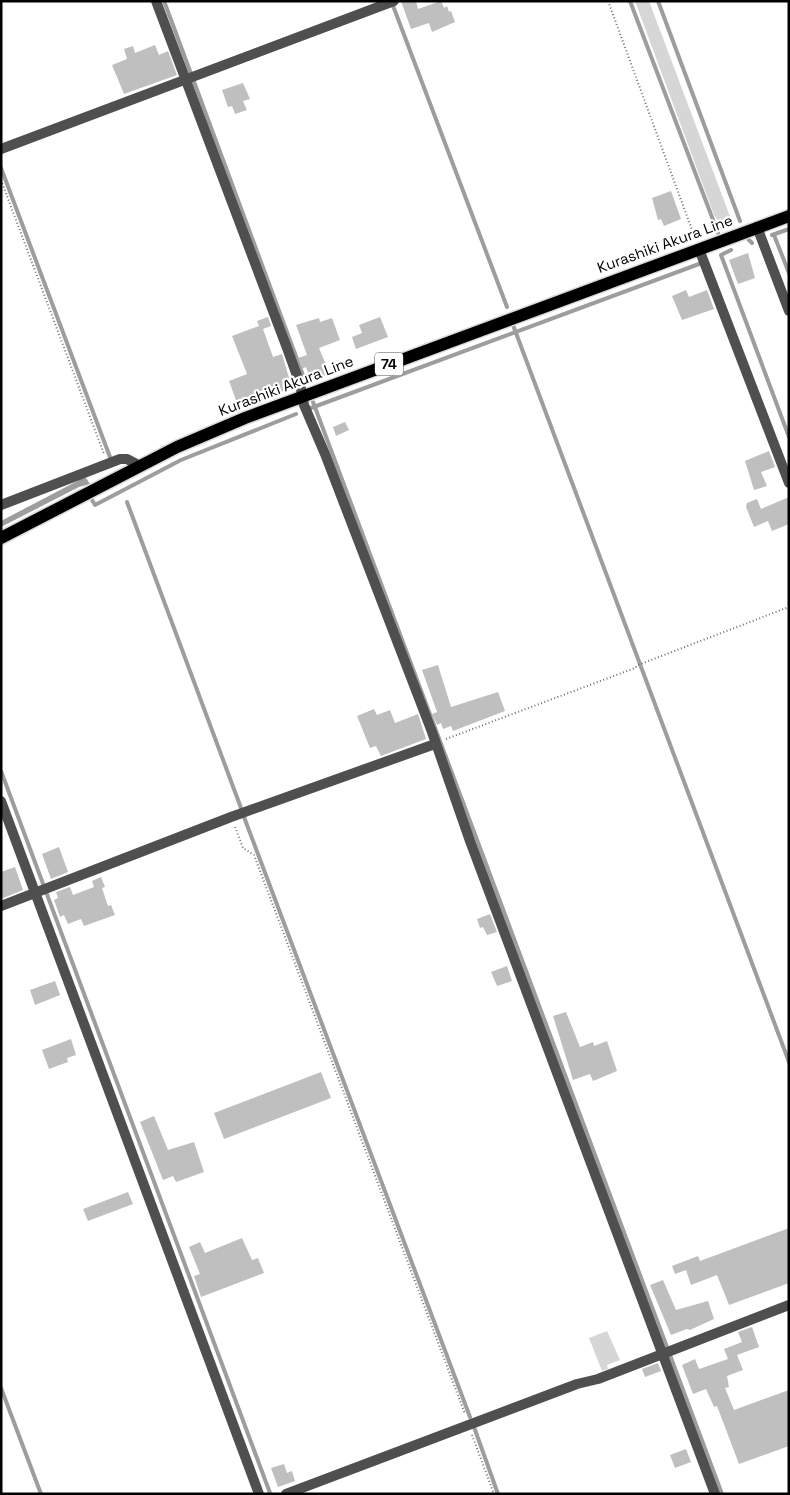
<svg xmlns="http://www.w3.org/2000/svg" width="790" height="1495" font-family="'Space Grotesk',sans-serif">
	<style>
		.green { fill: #d6d6d6 }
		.water { fill: #9d9d9d }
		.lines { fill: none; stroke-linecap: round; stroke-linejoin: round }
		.stream { stroke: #9d9d9d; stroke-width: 4 }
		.building { fill: #bfbfbf }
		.primary-casing { stroke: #dbdbdb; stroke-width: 15 }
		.path { stroke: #717171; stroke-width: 2; stroke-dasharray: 1 2.5; stroke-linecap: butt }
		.minor { stroke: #4f4f4f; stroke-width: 10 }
		.primary { stroke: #000; stroke-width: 12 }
		.labels { text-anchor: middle; stroke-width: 4.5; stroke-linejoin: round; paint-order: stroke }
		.shield { fill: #fff; stroke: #4c4c4c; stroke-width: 1 }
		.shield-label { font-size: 14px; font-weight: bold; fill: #000 }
		.street-label { font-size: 15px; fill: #000; stroke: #fff }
	</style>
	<rect width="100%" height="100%" fill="#fff"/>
	<path class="green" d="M635,1H649L731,219L720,223L714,215Z
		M607,1331L620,1360L607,1365L608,1369L602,1371L589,1338Z"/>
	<path class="water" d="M83,478H86L90,484L79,487L1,527V521Z"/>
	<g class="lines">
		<path class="stream" d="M164,1L304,378
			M630,1L718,233
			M658,1L740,221
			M392,3L507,307
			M1,168L110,457
			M772,235L789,229
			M774,235L789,273
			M748,239L752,243
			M731,250L721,255L789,437
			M513,325L789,1062
			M313,402L722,1494
			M311,408L699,264
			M92,500L95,505L181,460L296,414
			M127,502L241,808
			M1,771L270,1493
			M244,817L470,1417
			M1,1388L41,1494
			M474,1427L498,1494"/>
	</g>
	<path class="building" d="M401,1H416L418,9L441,1L444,8L447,6L449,12L451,11L455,22L432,32L429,23L411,29Z
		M155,45L159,55L168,51L177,75L124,94L112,65L127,59L124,49L133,46L135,53Z
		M243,83L250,99L243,101L247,110L235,114L232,106L228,107L222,90Z
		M671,191L681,219L664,226L661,219L658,220L652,198Z
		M748,253L755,278L738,284L729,260Z
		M686,290L689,297L707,290L714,309L682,320L672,296Z
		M268,317L271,326L263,329L273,357L282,354L292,388L271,396L269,391L237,403L229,381L247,374L232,336L259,326L257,321Z
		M380,317L388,337L356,349L352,337L362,333L359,325Z
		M319,318L320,322L332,318L340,340L319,348L330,374L311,381L306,367L302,369L298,358L307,355L296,325Z
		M345,422L349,430L336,436L333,427Z
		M769,451L775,467L761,472L767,486L754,490L745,461Z
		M789,497V524L772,531L768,521L754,527L746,507L747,503L757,499L761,509Z
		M438,665L451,707L498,692L505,711L453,731L451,726L443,729L441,723L437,725L432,714L437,712L422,670Z
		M374,709L377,715L390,710L395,723L418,714L426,739L381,756L376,746L370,748L357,716Z
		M59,847L68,872L51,879L42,854Z
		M15,867L23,890L1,899V872Z
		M101,877L105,887L102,888L108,906L111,905L115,915L84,926L81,919L68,924L64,915L60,917L54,900L58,898L56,892L70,887L73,895L94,887L92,881Z
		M490,914L497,932L487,935L483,927L480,928L477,919Z
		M507,966L512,981L497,986L491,972Z
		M55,981L60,995L35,1005L30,990Z
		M566,1012L580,1047L593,1042L594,1046L607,1041L617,1071L593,1081L590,1074L573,1080L553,1016Z
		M71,1039L76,1055L67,1058L68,1062L49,1069L42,1050Z
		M321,1072L331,1098L224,1139L214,1113Z
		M154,1116L168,1150L194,1142L204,1172L176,1182L173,1176L163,1180L140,1122Z
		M128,1192L133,1204L88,1221L83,1209Z
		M789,1228V1283L729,1305L717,1275L691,1285L686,1270L675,1274L672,1266L698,1256L700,1261Z
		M242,1238L252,1260L258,1258L264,1273L201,1297L194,1276L200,1274L189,1247L200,1242L205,1253Z
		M663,1280L676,1310L708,1301L714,1319L690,1330L687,1329L671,1335L650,1285Z
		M752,1327L759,1347L737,1355L743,1370L727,1376L729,1387L725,1388L734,1410L789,1390V1446L739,1464L717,1406L714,1407L706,1389L693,1394L682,1365L695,1359L699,1369L728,1359L724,1349L742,1342L738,1332Z
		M658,1363L661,1371L645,1377L642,1369Z
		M686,1449L691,1462L675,1468L670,1455Z
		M284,1464L287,1473L292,1471L295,1481L278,1487L271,1468Z"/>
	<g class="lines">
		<defs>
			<path id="primary" d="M1,538L177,447L245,418L789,216"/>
		</defs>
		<use href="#primary" class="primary-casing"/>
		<path class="path" d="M608,1L695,238
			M1,180L104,454
			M446,739L635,668L638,665L789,607
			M235,827L243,848L254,855L465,1414
			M472,1435L494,1494"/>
		<path class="minor" d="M156,1L287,348L300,384L304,405L325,454L432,732L470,841L715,1494
			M1,149L394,1
			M757,227L789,311
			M699,249L789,483
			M1,505L120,459H127L140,466
			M1,801L259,1494
			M1,906L231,817L435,744
			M286,1494L577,1384L598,1379L789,1305"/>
		<use href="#primary" class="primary"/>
	</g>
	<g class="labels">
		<rect class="shield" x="375" y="352.5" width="28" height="23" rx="4"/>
		<g class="shield-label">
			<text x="389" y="369">74</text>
		</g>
		<g class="street-label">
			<text transform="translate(665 244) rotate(-20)" y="5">Kurashiki Akura Line</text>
			<text transform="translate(286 386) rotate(-21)" y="5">Kurashiki Akura Line</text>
		</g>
	</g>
	<rect width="790" height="1495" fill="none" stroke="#000000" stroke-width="5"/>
</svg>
